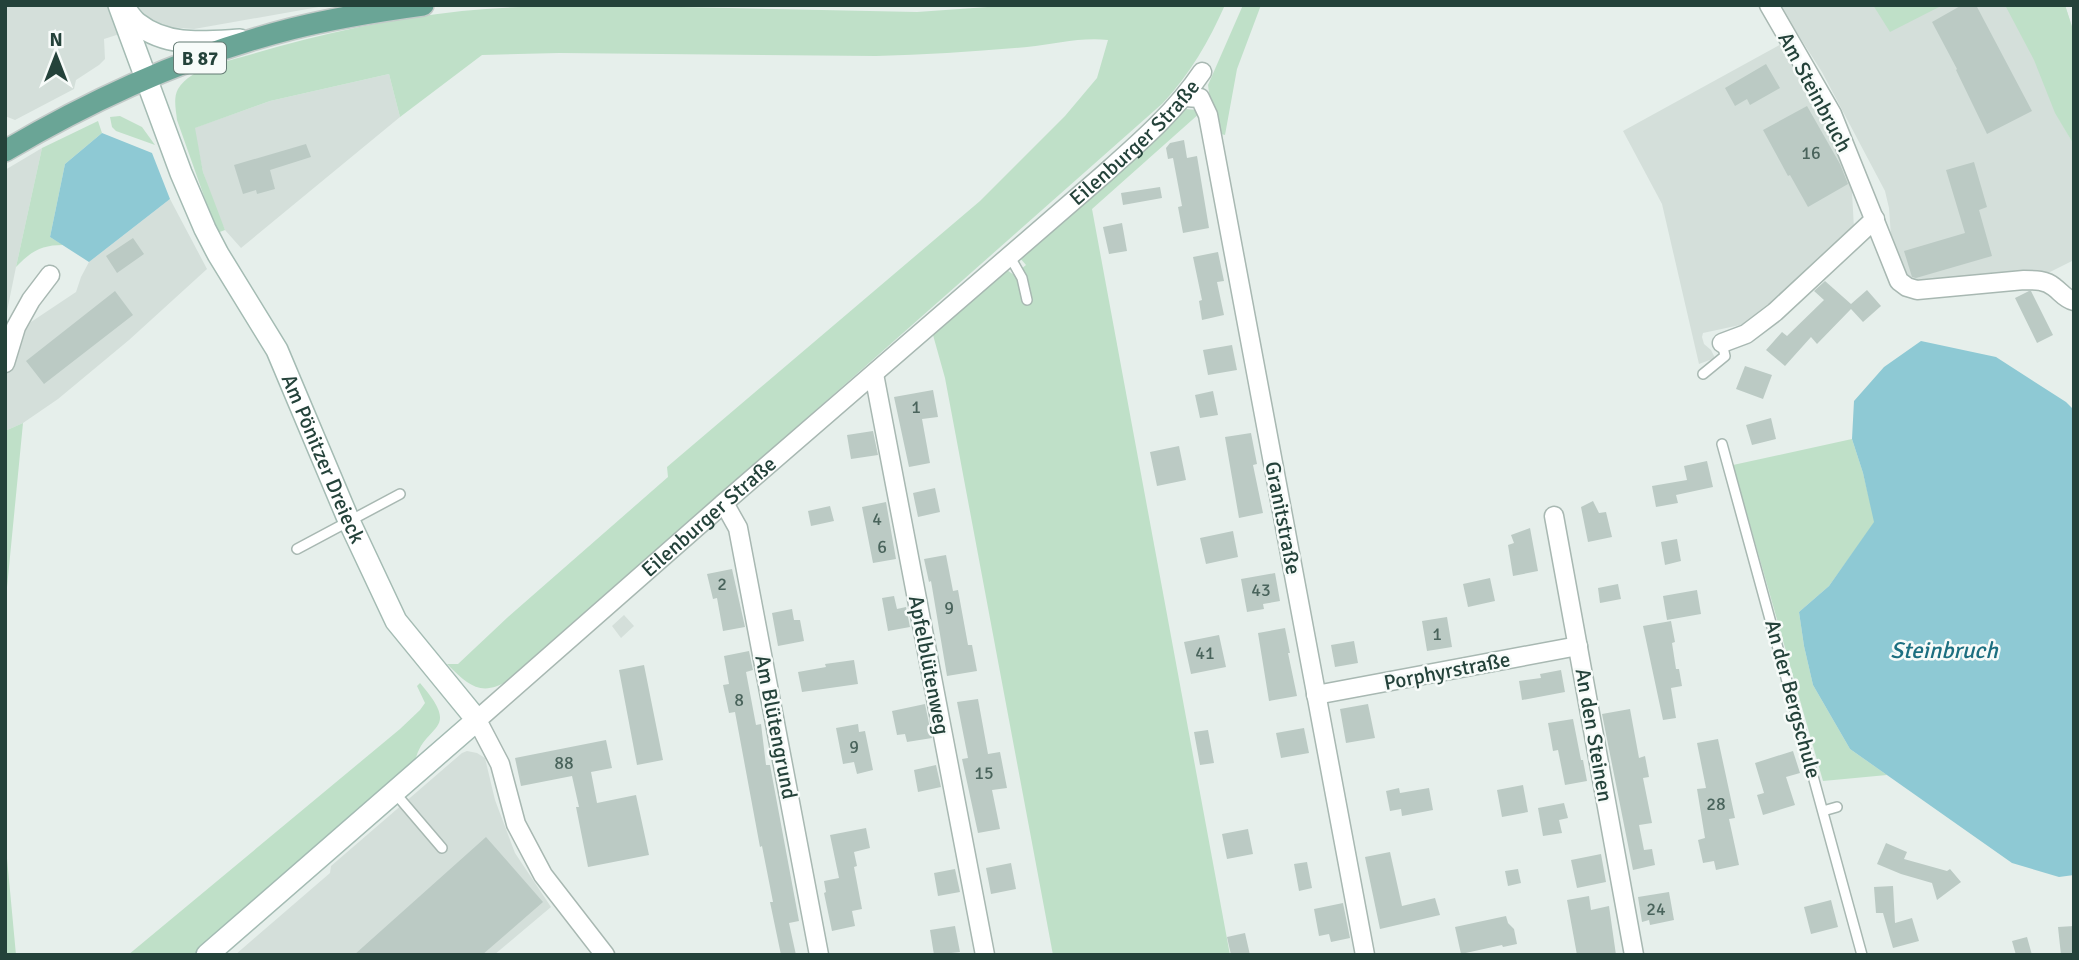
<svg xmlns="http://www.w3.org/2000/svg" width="2079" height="960" font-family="Signika,sans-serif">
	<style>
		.built { fill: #d4dfda }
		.green { fill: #bfe0c8 }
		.water { fill: #8ec9d4 }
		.building { fill: #bbcac4 }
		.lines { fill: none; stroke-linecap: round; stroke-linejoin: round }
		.lane-casing { stroke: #a8b8b2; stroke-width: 12 }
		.street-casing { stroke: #a8b8b2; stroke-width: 21 }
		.secondary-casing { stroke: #a4bbb3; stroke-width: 24 }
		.primary-casing { stroke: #c2cac8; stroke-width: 24 }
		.lane { stroke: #fff; stroke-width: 9 }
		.street { stroke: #fff; stroke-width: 18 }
		.secondary { stroke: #fff; stroke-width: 21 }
		.primary { stroke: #6aa596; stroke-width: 21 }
		.labels { text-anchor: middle; stroke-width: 5; stroke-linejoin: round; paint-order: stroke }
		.number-label { font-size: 18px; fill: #4a645c }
		.shield { fill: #f7fbf9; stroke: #637a73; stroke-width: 2 }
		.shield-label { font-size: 19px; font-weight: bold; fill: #24423a }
		.street-label { font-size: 21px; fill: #24423a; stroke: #f7fbf9 }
		.water-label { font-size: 23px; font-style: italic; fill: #1c6f80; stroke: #f7fbf9 }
	</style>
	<rect width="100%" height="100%" fill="#e6efeb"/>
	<path class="built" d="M5,5H330L194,29L168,27L157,22L104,39L105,59L99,65L76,80L74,89L15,120L5,116Z
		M1779,5H2065L2074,33L2056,113L2074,145V260L2048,273L1912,283L1903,276L1891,236L1889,208L1885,191L1822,72Z
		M1783,43L1814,97L1851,173L1854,229L1754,322L1703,333L1702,337L1704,344L1711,350L1715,358L1699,364L1662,204L1623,131Z
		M389,74L400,117L241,248L225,230L215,208L203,172L194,128L270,101Z
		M42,148L16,267L5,321V170Z
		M170,199L207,269L129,340L58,399L23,423L5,431V381L16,346L31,322L76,292L81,277L89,262Z
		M624,615L634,626L621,638L612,626Z
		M467,751L477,753L485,758L495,800L515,853L551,907L494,955H235L330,873L331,866L462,753Z"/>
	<path class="green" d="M584,5L917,12L1016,5H1225C1209,41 1190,74 1163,103L513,678C482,698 470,687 447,664H458L508,617L668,477L667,467L980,201L1065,116L1097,78L1108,40C1081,37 1055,44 1027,47C977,51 926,55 876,56L559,53L482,55L400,117L389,74L270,101L195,128L203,172L225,230L217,233L177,120C176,110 173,98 178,89C192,67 226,62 249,55C318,34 390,19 462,11C502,7 543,6 584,5Z
		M1243,5H1261L1237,69L1225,135L1221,134L1210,99L1208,85Z
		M1873,5H1943L1890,32Z
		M2005,5H2065L2074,33V145L2055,113L2034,60Z
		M1186,109L1197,110L1201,112L1092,209L1230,955H1053L945,378L933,335L1007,270L1014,275L1026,265L1020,258Z
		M120,116L142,127L155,145L116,131L112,127L110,117Z
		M98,121L102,133L65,164L50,237L63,245C42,245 31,251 16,267L42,148Z
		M23,423L5,608V431Z
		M1852,439L1863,473L1875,522L1829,586L1799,612L1804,646L1813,685L1850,749L1887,775L1823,781L1733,465Z
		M420,683C464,734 423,722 415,762L193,955H128L400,729L420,710L425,703L417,686Z
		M5,837L16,955H5Z"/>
	<path class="water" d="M102,133L152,153L170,199L89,262L50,237L65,164Z
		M1921,341L1996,357L2066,402L2074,410V875L2059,877L2012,863L1850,749L1813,685L1804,646L1799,612L1829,586L1874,522L1863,473L1852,439L1854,401L1884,367Z"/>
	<path class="building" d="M1962,5H1976L2032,111L1987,134L1956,70L1957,69L1932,22Z
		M1766,64L1780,88L1750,105L1747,99L1735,106L1725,88Z
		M1807,106L1840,164L1848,184L1808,207L1790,175L1788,176L1763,130Z
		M1184,140L1187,158L1197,156L1209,228L1183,233L1178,207L1182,206L1173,158L1168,159L1166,148L1170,143Z
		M306,144L311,157L270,170L275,189L257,194L256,190L243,194L234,165Z
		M1974,162L1987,207L1979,210L1992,256L1916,278L1912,277L1904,251L1965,233L1946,170Z
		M1160,187L1162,198L1123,205L1121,193Z
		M1122,223L1127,251L1109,254L1103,227Z
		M133,238L144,254L117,273L106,256Z
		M1218,252L1224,281L1217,282L1224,315L1202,320L1199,301L1202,300L1193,257Z
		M1825,281L1851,304L1867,290L1881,306L1863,322L1851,309L1817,344L1811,337L1785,366L1766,350L1782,332L1787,336L1824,300L1814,291Z
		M115,291L133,315L44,384L26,361Z
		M2029,291H2031L2053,335L2037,343L2015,298Z
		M1232,345L1237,370L1208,375L1203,350Z
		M1745,366L1772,375L1763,399L1736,389Z
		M933,390L938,417L922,419L930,463L909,467L894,397Z
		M1213,391L1218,415L1200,418L1195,395Z
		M1771,418L1776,439L1752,445L1746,425Z
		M873,431L878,455L851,459L847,435Z
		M1251,433L1257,464L1253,465L1263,513L1239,518L1225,437Z
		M1179,446L1186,480L1157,486L1150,452Z
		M1707,461L1713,487L1676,495L1678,503L1656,507L1652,486L1687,480L1684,466Z
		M935,488L940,512L918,517L913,493Z
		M1593,501L1599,513L1606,512L1612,537L1588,542L1581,507Z
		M886,502L896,559L873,563L862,507Z
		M830,506L834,521L811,526L808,511Z
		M1530,528L1538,571L1513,576L1508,545L1514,543L1511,535Z
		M1233,531L1238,557L1206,564L1200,538Z
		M1677,539L1681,561L1665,565L1661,542Z
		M946,555L953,591L958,590L968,645H972L977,671L947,676L931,581L929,582L924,559Z
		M732,569L745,627L723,631L717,598L713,599L707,574Z
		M1275,573L1280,601L1263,604L1264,609L1247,612L1241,579Z
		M1490,578L1495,601L1468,607L1463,584Z
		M1618,584L1621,599L1600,603L1598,588Z
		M1697,590L1701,614L1667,620L1663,596Z
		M894,596L897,609L906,607L910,627L888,631L882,598Z
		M792,609L794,620H800L804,641L778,646L772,613Z
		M1447,617L1452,647L1427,651L1422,621Z
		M1671,621L1675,642L1672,643L1676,669H1679L1682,686L1671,688L1676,718L1663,720L1643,626Z
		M1285,628L1290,653H1288L1297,696L1269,701L1258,633Z
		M1219,635L1226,667L1191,674L1184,642Z
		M1354,641L1358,663L1335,667L1331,645Z
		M749,651L753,670L746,672L756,725L761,724L766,765H770L799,921L789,923L796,955H781L770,902H773L762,846L760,847L735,712L729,713L723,685L729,684L724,656Z
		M854,660L858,684L802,692L798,672L826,667L825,664Z
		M644,665L663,760L637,765L619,670Z
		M1561,670L1565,692L1522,700L1519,681L1541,678L1540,674Z
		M978,699L988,754L1000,752L1007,788L992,790L1000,829L978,833L962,759L968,758L957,702Z
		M925,704L932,738L907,742L905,734L897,735L892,711Z
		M1368,704L1375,738L1346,743L1340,709Z
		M1630,709L1639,758L1645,756L1649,777L1643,778L1652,823L1639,825L1644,850L1652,849L1655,865L1633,870L1602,714Z
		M1573,719L1581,760H1583L1587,781L1565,785L1558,750L1553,751L1548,723Z
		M858,724L859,732L865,731L873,770L857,774L854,762L843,764L836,728Z
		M1304,728L1309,753L1281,758L1276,733Z
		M1208,730L1214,763L1200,765L1194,732Z
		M1718,739L1735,818L1729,819L1739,865L1716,870L1714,861L1703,863L1698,840L1705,838L1697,789L1706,788L1697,743Z
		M606,740L612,768L591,772L597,803L636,795L649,855L588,867L576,807H579L572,776L521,786L515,758Z
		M1793,751L1800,773L1786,777L1795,805L1763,815L1757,795L1764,793L1755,763Z
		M936,765L941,787L918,792L914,770Z
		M1523,785L1528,812L1502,817L1497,790Z
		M1399,788L1400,793L1429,788L1433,810L1402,816L1401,809L1390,811L1386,791Z
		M1564,803L1568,818L1559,820L1562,833L1543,836L1538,808Z
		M866,828L870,848L854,852L857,866L854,867L862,909L852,911L855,926L832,931L824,893L826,892L824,881L839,878L830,835Z
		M1248,829L1253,854L1227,859L1222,834Z
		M486,837L543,902L482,955H354Z
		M1886,843L1907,852L1904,859L1947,871L1950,869L1961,882L1937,900L1932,883L1901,874L1877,864Z
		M1390,852L1402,906L1435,898L1440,915L1380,929L1365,857Z
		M1601,854L1606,882L1577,888L1571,860Z
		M1307,862L1312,888L1299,891L1294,864Z
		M1011,863L1016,889L991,894L986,868Z
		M955,869L960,892L938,896L934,873Z
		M1518,869L1521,883L1508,886L1505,871Z
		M1893,886L1895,923L1912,918L1919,941L1893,948L1883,913H1876L1874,887Z
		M1669,892L1674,920L1650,925L1649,920L1642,922L1638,897Z
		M1589,896L1591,910L1609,906L1616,955H1577L1567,900Z
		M1831,900L1838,927L1811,934L1804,907Z
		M1343,903L1350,938L1331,942L1329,934L1319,936L1314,909Z
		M1506,916L1508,923L1514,929L1517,944L1503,947L1502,945L1461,954L1455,927Z
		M955,926L960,952L934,955L930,930Z
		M2074,926V955H2061L2058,927Z
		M1245,933L1250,955H1231L1227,937Z
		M2027,937L2032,955H2016L2012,941Z"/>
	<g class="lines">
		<defs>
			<path id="lane" d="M1010,257L1022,278L1027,300
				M1703,374L1725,356L1722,343
				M1722,444L1862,955
				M297,549L400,494
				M395,793L442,848
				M1823,811L1837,807"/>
			<g id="street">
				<path d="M1769,5L1832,114L1899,281L1907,287L1917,290L2024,280C2035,280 2046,280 2054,287C2061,292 2065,299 2074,301"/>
				<path d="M1185,97L1200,98L1208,115L1365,955"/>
				<path d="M1722,343L1746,334L1775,312L1875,219"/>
				<path d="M5,363L16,327L31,300L50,275"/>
				<path d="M874,374L985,955"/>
				<path d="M724,503L738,528L819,955"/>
				<path d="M1554,516L1634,955"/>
				<path d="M1316,695L1578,646"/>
				<path id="s1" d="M605,955L543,875L516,824L500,764L477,720L724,503L1103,175C1139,143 1175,112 1202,72"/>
			</g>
			<g id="secondary">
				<path id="s2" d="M119,5L181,173L205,229L218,254L277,350L349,521L396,621L477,720L207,955"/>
				<path d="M123,7C128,12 132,20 138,24C167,47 205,42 240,40"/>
			</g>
			<path id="primary" d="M5,151C93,99 192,54 291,29C334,18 379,11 423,5"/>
		</defs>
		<use href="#lane" class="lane-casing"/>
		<use href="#street" class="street-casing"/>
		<use href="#secondary" class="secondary-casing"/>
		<use href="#primary" class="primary-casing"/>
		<use href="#lane" class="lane"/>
		<use href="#street" class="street"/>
		<use href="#secondary" class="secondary"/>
		<use href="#primary" class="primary"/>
	</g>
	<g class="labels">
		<g class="number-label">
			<text x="1811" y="159">16</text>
			<text x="916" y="413">1</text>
			<text x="877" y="525">4</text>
			<text x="882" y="553">6</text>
			<text x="722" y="590">2</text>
			<text x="1261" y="596">43</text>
			<text x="949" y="614">9</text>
			<text x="1437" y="640">1</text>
			<text x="1205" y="659">41</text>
			<text x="739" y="706">8</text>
			<text x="854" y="753">9</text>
			<text x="564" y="769">88</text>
			<text x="984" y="779">15</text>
			<text x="1716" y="810">28</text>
			<text x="1656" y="915">24</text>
		</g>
		<rect class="shield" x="174" y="42.5" width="52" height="31" rx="5"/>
		<g class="shield-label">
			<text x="200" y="65">B 87</text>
		</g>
		<g class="street-label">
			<text transform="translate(1815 92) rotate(62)" y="7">Am Steinbruch</text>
			<text dy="7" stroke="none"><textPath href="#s1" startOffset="1146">Eilenburger Straße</textPath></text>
			<text dy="7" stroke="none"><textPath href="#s2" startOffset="499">Am Pönitzer Dreieck</textPath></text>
			<text dy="7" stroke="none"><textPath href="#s1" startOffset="579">Eilenburger Straße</textPath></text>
			<text transform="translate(1283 518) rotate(79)" y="7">Granitstraße</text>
			<text transform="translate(929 665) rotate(79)" y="7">Apfelblütenweg</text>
			<text transform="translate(1447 671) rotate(-11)" y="7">Porphyrstraße</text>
			<text transform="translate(1793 699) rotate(75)" y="7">An der Bergschule</text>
			<text transform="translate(776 727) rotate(79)" y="7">Am Blütengrund</text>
			<text transform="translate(1594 735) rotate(80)" y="7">An den Steinen</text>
		</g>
		<g class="water-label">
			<text x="1944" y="658">Steinbruch</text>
		</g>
	</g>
	<rect width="2079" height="960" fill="none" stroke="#24423a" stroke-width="14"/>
	<g transform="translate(56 56)" stroke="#f7fbf9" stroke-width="5" paint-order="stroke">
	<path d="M0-5L12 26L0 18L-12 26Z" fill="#24423a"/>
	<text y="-10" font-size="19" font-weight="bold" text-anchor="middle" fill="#24423a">N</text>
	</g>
</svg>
